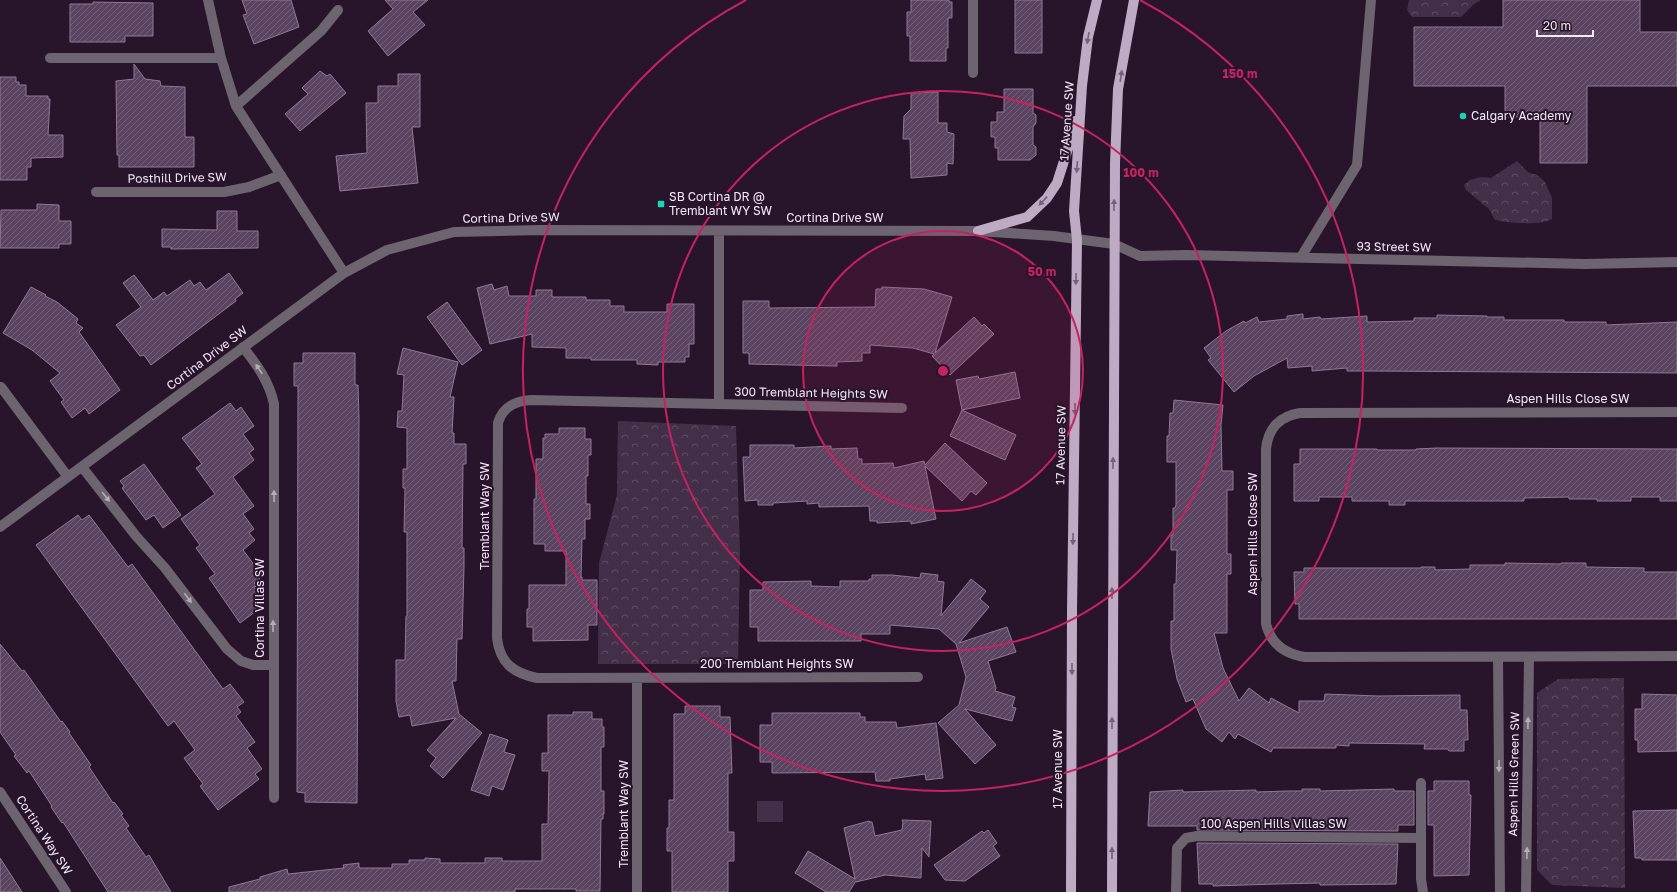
<svg xmlns="http://www.w3.org/2000/svg" width="1677" height="892" font-family="'Golos Text',sans-serif">
	<style>
		.park { fill: url(#park-crowns) }
		.pitch { fill: #442f49 }
		.building { fill: url(#building-hatch); stroke: #907995 }
		.lines { fill: none; stroke-linecap: round; stroke-linejoin: round }
		.minor { stroke: #6e6370; stroke-width: 10 }
		.major { stroke: #bfaac3; stroke-width: 10 }
		.oneway { fill: #746078 }
		.oneway2 { fill: #b8acbb }
		.ring { fill: none; stroke: #c52263; stroke-width: 2 }
		.poi-dot { fill: #19d5b2; stroke: #28152c; stroke-width: 1.5 }
		.labels { text-anchor: middle; stroke-width: 4; stroke-linejoin: round; paint-order: stroke }
		.poi-label { font-size: 12px; fill: #f5e8f8; stroke: #28152c; text-anchor: start }
		.street-label { font-size: 12px; fill: #f5e8f8; stroke: #28152c }
		.centre { fill: #c52263; stroke: #28152c; stroke-width: 2 }
		.ring-label { font-size: 12px; text-anchor: middle; font-weight: bold; fill: #c52263; stroke: #28152c; stroke-width: 4; stroke-linejoin: round; paint-order: stroke }
	</style>
	<defs>
		<pattern id="park-crowns" width="20" height="18" patternUnits="userSpaceOnUse"><rect width="20" height="18" fill="#442f49"/><path d="M2 6a3 3 0 1 1 6 0M12 15a3 3 0 1 1 6 0" fill="none" stroke="#604d64"/></pattern>
		<pattern id="building-hatch" width="6" height="6" patternUnits="userSpaceOnUse"><rect width="6" height="6" fill="#5b445f"/><path d="M-1 1l2-2M0 6l6-6M5 7l2-2" fill="none" stroke="#735f77"/></pattern>
	</defs>
	<rect width="100%" height="100%" fill="#28152c"/>
	<path class="park" d="M1409,0H1481L1474,4L1461,17H1412L1407,10Z
		M1517,161L1529,173L1537,175L1545,182L1552,198V219C1540,226 1508,223 1495,220L1489,209L1466,190L1464,185L1470,180L1480,177L1491,178Z
		M618,421L736,426L740,552L738,664H598L599,563L617,495Z
		M1624,678L1625,888L1552,885L1537,870V693L1558,679Z"/>
	<path class="pitch" d="M757,801H783V822H757Z"/>
	<path class="building" d="M242,0H291L299,27L254,44L243,15L247,14Z
		M385,0H428L413,12L425,25L388,56L368,31L393,9Z
		M911,0H949V2H952V18H948V48H946V61H910V36H907V12H911Z
		M1015,0H1042V53H1015Z
		M1503,0H1640V32H1677V86H1587V163H1540V117H1505V86H1414V27H1503Z
		M93,2L153,3V36H125V42H70V4H93Z
		M134,64L145,79L160,81L161,86L185,87V137H194V167H119V155H117L116,81L134,79Z
		M320,71L327,76L330,74L346,93L300,131L285,114L308,94L302,88Z
		M398,74H420V127H412L418,183L340,191L336,156L367,153L366,103H378V86H398Z
		M0,77H16V82H19V85H26V96H48V99H50L48,135H63V157L31,158V167H27V180H0Z
		M1004,89H1033V113L1036,115V123L1033,127V145L1036,147V155L1030,160H998V148H995V137H991V122H997V112H1004Z
		M938,92V123H947V132L954,134L953,164L947,163V175L911,178L910,139H903L904,116L911,109V93Z
		M37,204L59,205V221H71V244H59V248H0L1,210H37Z
		M217,211H237V231H258V248L171,249V247H162V229L217,230Z
		M229,273L243,293L235,299L236,301L151,365L144,355L140,356L116,325L141,307L123,283L134,275L153,300L164,292L167,296L190,280L194,286L200,282L206,290Z
		M492,284L494,290L507,286L509,296H536V290H552V297H586V300H610V306H624V312H667V304H694V344H689V357H685V362H658V365L637,364V360H591V358H566V348L532,347V334L490,344L477,288Z
		M31,287L46,295L45,296L57,302L78,319L76,323L83,328L79,332L120,390L89,414L85,408L72,418L61,402L64,400L50,381L60,373L32,350L3,333Z
		M882,287L924,289L952,297L935,353L974,317L982,326L984,324L994,334L950,375L932,356L934,354L913,348L870,345V353H862V361L837,362V366H834L749,364V353H743V301H769V308L875,307L876,289H882Z
		M447,302L482,350L462,365L427,317Z
		M1303,314V319L1320,317L1321,319L1367,316V322L1414,321V318H1437V315L1487,316V317H1504V320H1564V322H1606V325L1677,322V373L1370,371H1347V368L1312,371V366L1288,368L1287,358L1254,376L1234,392L1208,360L1211,358L1204,348L1226,331L1244,321L1245,323L1257,317L1259,322L1287,319V316Z
		M403,348L458,362L450,397H454L452,433H454V444H466V464H463L462,548H464V567L462,639H457L456,681H452L459,714L482,733L443,778L430,766L436,758L427,750L456,718L412,726L410,715L399,717L396,701V660H405L406,616H407V532H404L405,488H403V469H407V428L397,427L398,411H402L404,375L397,374Z
		M303,353H355V385H358L359,418L357,803L305,802V793L297,792L298,386H294V363H303Z
		M1015,372L1020,398L962,410L956,380L978,376L979,379Z
		M1174,400L1223,405L1221,425L1222,471H1233V490H1227V554H1231V574H1227V633H1214L1223,668L1239,701L1249,688L1269,703L1271,698L1299,713V701H1324L1325,694L1378,696L1460,695V710H1467L1468,740H1464V751H1449L1448,749H1424L1425,744L1349,743V746L1336,745V748H1273L1271,752L1238,734L1235,739L1229,732L1222,742L1206,729L1193,699L1186,702L1177,679L1171,649V621H1174V584H1176L1177,550H1171V535H1173V508H1175L1176,505V462H1167V436H1169L1170,413H1173Z
		M230,403L236,411L241,407L254,426L243,434L254,449L249,453L254,460L233,477L254,506L243,514L254,529L249,533L255,540L243,550L258,570L255,572L260,579L254,583L257,586L254,587L260,595L253,600L259,609L240,623L209,578L215,574L196,548L200,545L181,519L215,494L196,468L202,464L182,438Z
		M962,410L1016,435L1005,460L950,436Z
		M559,428H585V439H591V455H588V476H586V504H590V519H585V539H582L581,577H582V580H597V625H588V640L533,641V627H527V609H529V585H566V551H545V544H534V499H536V459H543V438H545V434H559Z
		M945,443L987,483L976,495L971,491L962,501L925,466L936,519L911,524V521L877,523V521H870L869,506L819,507V503L807,504V501L773,503V505H758V500L745,501L743,457H750V445H794V448L831,446V449L857,448L858,459H862V464L893,463L894,468L924,461L925,465Z
		M1437,448L1677,449V501H1660V497H1631V501H1597V499H1569V497L1524,498V501H1405V505H1389V501H1352V497H1319V501H1294V464H1300V449H1377V450H1416V449Z
		M144,464L181,515L163,528L154,515L146,520L122,488L124,486L120,481Z
		M78,515L82,520L89,515L128,567L132,564L223,689L230,684L244,702L237,707L241,712L236,716L255,742L247,748L262,769L255,774L259,779L254,783L218,810L200,786L203,784L184,758L195,750L174,721L168,726L36,545Z
		M1505,563L1561,564V563H1586V567L1644,568V572H1677V619H1299V604H1295L1294,572H1304V568H1421V567H1435V570L1470,569V565H1505Z
		M921,573L938,575L937,581L944,582L941,616L971,579L986,591L980,599L989,607L959,643L1007,627L1016,652L988,661L996,688L995,691L1015,697L1012,707L1016,708L1012,721L965,709L996,745L975,764L938,723L959,705L966,677L956,644L939,629L890,625V634H861V641H758V627H750V590H763V582L811,581V586L840,587V581H869V579H872V575H892L920,578Z
		M0,644L22,671L24,670L61,722L62,721L70,732L69,733L91,765L89,767L113,803L114,802L123,814L121,815L129,826L126,828L146,857L149,855L171,892H108L63,822L62,823L51,807L52,806L29,771L27,773L14,756L16,755L0,732Z
		M1642,694L1677,695V751L1638,752V740H1635V709H1642Z
		M685,706H720V717H730L732,773H728V832H734V861H728V892H672V851H667V828H669V800H674V714H685Z
		M573,712H592V719H602V727H604V747H601V791H604V814H603V819H601L600,891H576V889H515V892H229V887L260,879V877L287,869L288,874L344,868L343,865L359,863V868H392V864H409V860H425V858L440,859V863H485V858H502V861H542V824H548L549,771H542V753H548V715H573Z
		M772,713H860V717H865V722H896L897,728L936,723L943,778L926,780L925,774L890,779V781H876L875,772L772,773V762H760V725H772Z
		M490,734L508,740L504,752L515,755L503,790L492,786L489,796L471,790Z
		M1434,781H1469V795H1471L1469,875L1434,876V825H1428V791H1434Z
		M1302,789H1320V791L1394,789V791H1414V825H1398V831L1197,830V826H1148L1150,792L1183,790V792L1256,790V792L1287,791H1302Z
		M1677,810V860H1642V858H1635L1633,811Z
		M902,820L931,821L929,857L922,848L921,878L885,875L856,882V881L849,892H826L795,873L808,851L855,879L844,828L869,821L870,822H872L875,836L902,830L903,822Z
		M988,830L997,843L993,846L1000,856L965,881L945,880L934,865L982,831L984,833Z
		M1197,843L1398,844L1396,884L1320,885V883L1276,884L1213,886V884H1199Z
		M0,858L22,892H0Z"/>
	<g class="lines">
		<path class="minor" d="M208,0L221,58L236,106L344,273
			M973,0V73
			M50,58H221
			M236,106L321,31L338,10
			M96,192H224L249,187L281,175
			M1301,257L1357,165L1371,0
			M243,347C257,365 269,381 274,404V798
			M1,387L68,477
			M719,404V231
			M902,408L531,400C516,401 503,406 498,423L497,638C500,663 513,673 537,678L918,677
			M1677,412L1300,413C1280,416 1268,428 1266,449V624C1271,644 1285,654 1305,657L1677,656
			M82,467L136,536L165,568L227,649L241,661L253,665H273
			M0,527L344,273L387,250L454,232L540,230L978,231L1054,236L1114,244L1140,256L1187,255L1585,264L1677,262
			M1498,657L1500,892
			M637,678V892
			M1421,783V879L1423,892
			M0,792L66,892
			M1176,892L1177,848L1186,838L1197,836L1420,838
			M1526,892L1529,657"/>
		<path class="major" d="M978,231L1027,217L1047,198L1057,183L1071,139L1075,121
			M1071,892L1072,612L1077,240L1074,211L1082,86L1088,37L1097,0
			M1112,892L1115,163L1118,89L1134,0"/>
	</g>
	<defs><path id="oneway-solid" d="M-6-.8H1V-3.2L6.5 0L1 3.2V.8H-6Z"/></defs>
	<g class="oneway">
		<use href="#oneway-solid" transform="translate(1088 38) rotate(100)"/>
		<use href="#oneway-solid" transform="translate(1121 76) rotate(-81)"/>
		<use href="#oneway-solid" transform="translate(1077 167) rotate(94)"/>
		<use href="#oneway-solid" transform="translate(1043 201) rotate(133)"/>
		<use href="#oneway-solid" transform="translate(1114 205) rotate(-89)"/>
		<use href="#oneway-solid" transform="translate(1076 279) rotate(91)"/>
		<use href="#oneway-solid" transform="translate(1075 409) rotate(91)"/>
		<use href="#oneway-solid" transform="translate(1113 463) rotate(-90)"/>
		<use href="#oneway-solid" transform="translate(1073 539) rotate(91)"/>
		<use href="#oneway-solid" transform="translate(1112 593) rotate(-90)"/>
		<use href="#oneway-solid" transform="translate(1072 669) rotate(90)"/>
		<use href="#oneway-solid" transform="translate(1112 723) rotate(-90)"/>
		<use href="#oneway-solid" transform="translate(1112 853) rotate(-90)"/>
	</g>
	<g class="oneway2">
		<use href="#oneway-solid" transform="translate(259 369) rotate(-124)"/>
		<use href="#oneway-solid" transform="translate(274 496) rotate(-90)"/>
		<use href="#oneway-solid" transform="translate(106 497) rotate(52)"/>
		<use href="#oneway-solid" transform="translate(188 598) rotate(53)"/>
		<use href="#oneway-solid" transform="translate(273 626) rotate(-90)"/>
		<use href="#oneway-solid" transform="translate(1528 723) rotate(-89)"/>
		<use href="#oneway-solid" transform="translate(1499 766) rotate(90)"/>
		<use href="#oneway-solid" transform="translate(1527 853) rotate(-89)"/>
	</g>
	<circle cx="943" cy="371" r="140" fill="#c52263" fill-opacity=".12"/>
	<g class="ring">
		<circle cx="943" cy="371" r="140"/>
		<circle cx="943" cy="371" r="280"/>
		<path d="M1140 0A420 420 0 1 1 746 0"/>
	</g>
	<g class="poi-dot">
		<circle cx="1463" cy="116" r="4"/>
		<rect x="657" y="200" width="8" height="8" rx="2"/>
	</g>
	<g class="labels">
		<g class="poi-label">
			<text x="1471" y="120">Calgary Academy</text>
			<text x="669" y="201">SB Cortina DR @<tspan x="669" dy="14">Tremblant WY SW</tspan></text>
		</g>
		<g class="street-label">
			<text transform="translate(1067 121) rotate(-86)" y="4">17 Avenue SW</text>
			<text transform="translate(177 178) rotate(-1)" y="4">Posthill Drive SW</text>
			<text transform="translate(511 218) rotate(-1)" y="4">Cortina Drive SW</text>
			<text x="835" y="222">Cortina Drive SW</text>
			<text transform="translate(1394 247) rotate(1)" y="4">93 Street SW</text>
			<text transform="translate(207 358) rotate(-37)" y="4">Cortina Drive SW</text>
			<text transform="translate(811 393) rotate(1)" y="4">300 Tremblant Heights SW</text>
			<text x="1568" y="403">Aspen Hills Close SW</text>
			<text transform="translate(1061 445) rotate(-89)" y="4">17 Avenue SW</text>
			<text transform="translate(485 516) rotate(-90)" y="4">Tremblant Way SW</text>
			<text transform="translate(1253 534) rotate(-90)" y="4">Aspen Hills Close SW</text>
			<text transform="translate(260 608) rotate(-90)" y="4">Cortina Villas SW</text>
			<text x="777" y="668">200 Tremblant Heights SW</text>
			<text transform="translate(1058 769) rotate(-90)" y="4">17 Avenue SW</text>
			<text transform="translate(1514 774) rotate(-89)" y="4">Aspen Hills Green SW</text>
			<text transform="translate(624 814) rotate(-90)" y="4">Tremblant Way SW</text>
			<text x="1274" y="828">100 Aspen Hills Villas SW</text>
			<text transform="translate(44 835) rotate(57)" y="4">Cortina Way SW</text>
		</g>
	</g>
	<circle cx="943" cy="371" r="6" class="centre"/>
	<g class="ring-label">
		<text x="1240" y="78">150 m</text>
		<text x="1141" y="177">100 m</text>
		<text x="1042" y="276">50 m</text>
	</g>
	<path d="M1537 30v6h56v-6" fill="none" stroke="#f5e8f8" stroke-width="2"/>
	<text x="1543" y="30" font-size="12" fill="#f5e8f8" stroke="#28152c" stroke-width="3" paint-order="stroke">20 m</text>
</svg>
